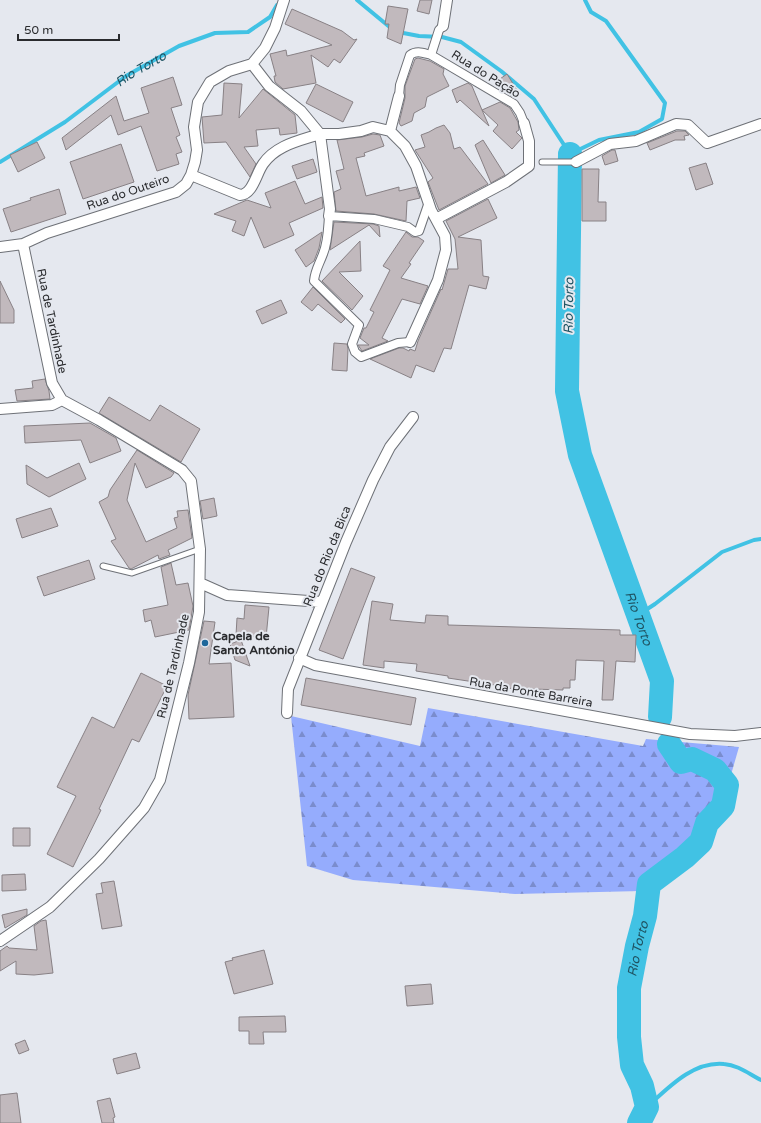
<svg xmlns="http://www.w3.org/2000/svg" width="761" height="1123" font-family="'Varela Round',sans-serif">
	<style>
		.forest { fill: url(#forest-firs) }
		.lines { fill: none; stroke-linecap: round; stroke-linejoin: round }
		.stream { stroke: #41c2e4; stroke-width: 4 }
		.river { stroke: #41c2e4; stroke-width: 24 }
		.building { fill: #c1b9bd; stroke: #888185 }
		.service-casing { stroke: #6e7177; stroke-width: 7 }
		.pedestrian-casing { stroke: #6e7177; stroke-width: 10 }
		.minor-casing { stroke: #6e7177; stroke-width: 12 }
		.service { stroke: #fff; stroke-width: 5 }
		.pedestrian { stroke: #fff; stroke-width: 8 }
		.minor { stroke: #fff; stroke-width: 10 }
		.poi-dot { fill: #1e679b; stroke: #e5e8ef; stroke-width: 1.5 }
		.labels { text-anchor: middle; stroke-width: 4; stroke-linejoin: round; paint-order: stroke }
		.street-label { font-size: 12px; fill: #2a2b2e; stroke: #e5e8ef }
		.poi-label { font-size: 12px; font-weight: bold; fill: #2a2b2e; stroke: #e5e8ef; text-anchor: start }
		.water-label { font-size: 13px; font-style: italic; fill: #1f5362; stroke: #e5e8ef }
	</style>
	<defs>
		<pattern id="forest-firs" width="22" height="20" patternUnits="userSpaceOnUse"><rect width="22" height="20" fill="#95acfd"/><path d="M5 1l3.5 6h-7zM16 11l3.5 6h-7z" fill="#7a8ccd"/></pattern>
	</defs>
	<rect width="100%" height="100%" fill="#e5e8ef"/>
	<path class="forest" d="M428,708L643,746L646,739L739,747L726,792L672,869L642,885L641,891L515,894L353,880L307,866L291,716L420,746Z"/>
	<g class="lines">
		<g class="stream">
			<path d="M357,0L392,29"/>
			<path d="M398,32L419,36L442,37L461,42L501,71L534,99L570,154L599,140L639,132L662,119L665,103L606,21L591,12L585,0"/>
			<path id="s1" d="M0,162L65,122L126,76L179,46L215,33L248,32L270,17L277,5L281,3"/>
			<path d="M638,615L655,604L722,552L754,540L761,539"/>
			<path d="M647,1107C668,1088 693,1061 724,1064C738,1065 749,1074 761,1080"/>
		</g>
		<g class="river">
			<path id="s2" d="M570,154L567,391L580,455L662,681L660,717"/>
			<path id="s3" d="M639,1123L647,1107L642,1086L632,1065L629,1037V988L637,946L645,916L649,884L685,857L701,842L707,823L723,806L727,785L715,770L692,759L681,762L669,744"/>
		</g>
	</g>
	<path class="building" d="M420,0H432L429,14L417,11Z
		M388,6L408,9L401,44L387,38L389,24H385Z
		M292,9L342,31L354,40L357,39L340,63L334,59L328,67L311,55L316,83L283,89L275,82L274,76H276L270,54L286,50L287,56L332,45L285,24Z
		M418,58L430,61L444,69L443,74L449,86L427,97L425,107L414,113L412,121L401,126L399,123L405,98V86L415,59Z
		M507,74L520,95L515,98L504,92L497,81Z
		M173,77L182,105L171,108L180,135L176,137L182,152L176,154L179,164L157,171L141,126L118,135L111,115L66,150L62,138L116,96L124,121L149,113L141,88Z
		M224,83L242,84L239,118L263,89L295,115L297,133L280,135L279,128L256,130L258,146L244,147L256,164L250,177L226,142L204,143L202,117L222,115Z
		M468,83L472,86L482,110L500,102L510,108L518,122L519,130L516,132L522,138L512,149L493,131L498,125L482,110L489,126L460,100L457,103L452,90Z
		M316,84L353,102L343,122L306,103Z
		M444,125L450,133L454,149L460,147L488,184L439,210L428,182L433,178L415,150L425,147L421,135L429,132L436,128Z
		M677,131H685L689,135L684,136L685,140H675L650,150L647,143Z
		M373,134L380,135L384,146L364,153L365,156L356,158L366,196L399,187V191L416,187L420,198L407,201L406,221L374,214L336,211L334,192L341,189L336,171L344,169L337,140L362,137Z
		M483,140L505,175L491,183L475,145Z
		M37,142L45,158L18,172L10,155Z
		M121,144L134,182L83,199L70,162Z
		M612,150H615L618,161L605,165L602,156Z
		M313,159L317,172L297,179L292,166Z
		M706,163L713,184L696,190L689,168Z
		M582,169H599L598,202H606V221H582Z
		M295,181L305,204L322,197L323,208L289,223L294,235L264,248L251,217L244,236L232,231L236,221L214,214L247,200L271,208L265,193Z
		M59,189L66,214L11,232L3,209L31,200L30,198Z
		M488,199L497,218L458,237L481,240L483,276L489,277L486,289L469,285L451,349L444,348L434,372L416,365L411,378L370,359L399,348H403L409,351L410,349L415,351L418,341L441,289L442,290L448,269H458L455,239L446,221Z
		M334,222L373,224L379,226L380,237L369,225L330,250Z
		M322,232L319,248L314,261L306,267L295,250Z
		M406,232L412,237H418L424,241L409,263L411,264L401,278L428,286L420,304L402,299L382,338L388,341L362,351L358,345H369L360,338L364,328H366L374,312L370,310L390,270L383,266Z
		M360,241L361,271L339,272L363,296L352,310L322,281Z
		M0,281L14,310V323H0Z
		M313,287L345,319L341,323L318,304L312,311L301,302Z
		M281,300L287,313L262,324L256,311Z
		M334,343L347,344L348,349L347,371L332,370Z
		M45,379L49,391L50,399L17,401L15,390L33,388L32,381Z
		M109,397L150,421L160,405L200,429L181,462L99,413Z
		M90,423L116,438L121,451L90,463L81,440L25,443L24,426Z
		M137,450L174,473L171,477L146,488L135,463L127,500L146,542L177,528L174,518L178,517L177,511L188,510L192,538L168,550L170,555L159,559L158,555L131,569L129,568L111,541L116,539L99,502L108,497L110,490Z
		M79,463L86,479L49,497L27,484L26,465L47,478Z
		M214,498L217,516L203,519L200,501Z
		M51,508L58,526L22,538L16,519Z
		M89,560L95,579L44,596L37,577Z
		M171,563L176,585L188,583L193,606L189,630L155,637L151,620L145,622L143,610L168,605L161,567Z
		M351,568L375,577L343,659L319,650Z
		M372,601L393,604L390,620L425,623L426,615L448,616V625L620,630V635H636L635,662L616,661L613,700H602L604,661L576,660L575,680H570V688H563V690L501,688V686L448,678V676L416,671L417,664L384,661V668L363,665Z
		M245,605L269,607L266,638L236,635L237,618L244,619Z
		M204,621L215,622L209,664L231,663L234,717L189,719L188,695Z
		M241,640L250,666L235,660L230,644Z
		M141,673L167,686L139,742L132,739L99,809L101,810L73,867L47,854L76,796L57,787L92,717L114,728Z
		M306,678L416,698L411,725L301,705Z
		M13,828H30V846H13Z
		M25,874L26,890L2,891V875Z
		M114,881L122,926L102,929L96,894L103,893L101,883Z
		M27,909V915L5,928L2,915Z
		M46,920L53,973L34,975L16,974V961L0,971V951L7,946L9,948L37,950L34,926L41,921Z
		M264,950L273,984L234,994L225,962L233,960L232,958Z
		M431,984L433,1004L407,1006L405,986Z
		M285,1016L286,1032H263L264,1044H249V1031H239V1017Z
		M25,1040L29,1050L19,1054L15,1044Z
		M136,1053L140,1068L117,1074L113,1059Z
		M17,1093L21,1123H0V1095Z
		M110,1098L115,1117L113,1118L114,1123H102L97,1101Z"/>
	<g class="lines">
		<defs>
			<path id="service" d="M542,162H576
				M103,566L132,573L200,549"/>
			<path id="pedestrian" d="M443,26L439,30L431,55L514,104L520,113L524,123
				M399,96L400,85L410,55C417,50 423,53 431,55
				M410,342L398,343L361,357L355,352L352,344L359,325L314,281C315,270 319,265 323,254C328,242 328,229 329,216L374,219L408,227L415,232L419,231L429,202"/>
			<path id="minor" d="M443,26L447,0
				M252,64L269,86L301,111L320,134H339L361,131L373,127L390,131L405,146L416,166L431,210L445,236L446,250L438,280L410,342
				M390,131L399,96
				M576,162L610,144L636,141L676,124L688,125L707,143L761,124
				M191,175L240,195C253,194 256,174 263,164C276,145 299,141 320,134L330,209L329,216
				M436,219L506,182L529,166V141L524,123
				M0,247L23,244L47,233L176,192L186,184L191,175L195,162L197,150L194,127L198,102L210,82L229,71L252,64L265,48L275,28L284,0
				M0,409L52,405L62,400
				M200,583L227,595L322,602
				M299,658L315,665L690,734L735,736L761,733
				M287,713L288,689L346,542L373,480L390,447L413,417
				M0,941L50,907L99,859L144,808L160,780L189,663L199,612L200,549L191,481L182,470L99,420L62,400L52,383L23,244"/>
		</defs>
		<use href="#service" class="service-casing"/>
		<use href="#pedestrian" class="pedestrian-casing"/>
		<use href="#minor" class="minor-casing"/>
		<use href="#service" class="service"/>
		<use href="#pedestrian" class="pedestrian"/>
		<use href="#minor" class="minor"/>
	</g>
	<circle class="poi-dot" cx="205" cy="643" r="4"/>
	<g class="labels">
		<g class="street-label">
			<text transform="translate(486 74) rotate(32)" y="4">Rua do Pação</text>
			<text transform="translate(128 192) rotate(-19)" y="4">Rua do Outeiro</text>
			<text transform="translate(52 321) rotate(78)" y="4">Rua de Tardinhade</text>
			<text transform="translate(327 556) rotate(-68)" y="4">Rua do Rio da Bica</text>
			<text transform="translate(173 666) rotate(-77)" y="4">Rua de Tardinhade</text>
			<text transform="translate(531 692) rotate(10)" y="4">Rua da Ponte Barreira</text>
		</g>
		<g class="poi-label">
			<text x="213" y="640">Capela de<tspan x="213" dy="14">Santo António</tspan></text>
		</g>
		<g class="water-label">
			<text dy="5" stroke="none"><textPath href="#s1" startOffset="169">Rio Torto</textPath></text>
			<text transform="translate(568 306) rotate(-89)" y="5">Rio Torto</text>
			<text dy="5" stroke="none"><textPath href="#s2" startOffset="476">Rio Torto</textPath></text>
			<text dy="5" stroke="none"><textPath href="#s3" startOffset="180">Rio Torto</textPath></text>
		</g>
	</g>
	<path d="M18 34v6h101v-6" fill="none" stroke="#2a2b2e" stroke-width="2"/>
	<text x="24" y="34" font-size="12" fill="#2a2b2e" stroke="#e5e8ef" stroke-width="3" paint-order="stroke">50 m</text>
</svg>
